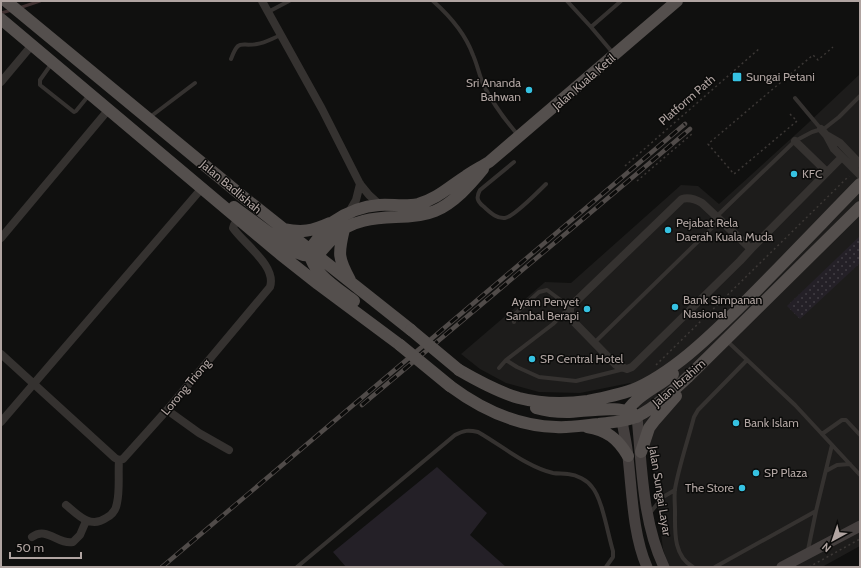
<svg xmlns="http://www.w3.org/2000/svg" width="861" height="568" font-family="Cabin,sans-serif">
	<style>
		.built { fill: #1d1c1b }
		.park { fill: url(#park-dots) }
		.pitch { fill: #242027 }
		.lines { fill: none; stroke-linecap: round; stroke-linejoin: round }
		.stream { stroke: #403131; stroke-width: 3 }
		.path { stroke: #3c3836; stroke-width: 1.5; stroke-dasharray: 2 3; stroke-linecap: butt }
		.lane { stroke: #353230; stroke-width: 4 }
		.street { stroke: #353230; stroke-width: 8 }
		.secondary { stroke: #45403f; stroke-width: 11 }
		.primary { stroke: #544f4d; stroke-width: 12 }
		.rail-casing { stroke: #504b49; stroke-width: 4.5 }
		.rail { stroke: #0b0b0a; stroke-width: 3; stroke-dasharray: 9; stroke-linecap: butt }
		.primary-bridge { stroke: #544f4d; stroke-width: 12 }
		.poi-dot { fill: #36c2e2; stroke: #0b0b0a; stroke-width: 1.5 }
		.labels { text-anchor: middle; stroke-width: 3; stroke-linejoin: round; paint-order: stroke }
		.poi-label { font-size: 12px; fill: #b0a4a1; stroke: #0b0b0a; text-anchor: start }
		.street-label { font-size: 12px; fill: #b0a4a1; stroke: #0b0b0a }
	</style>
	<defs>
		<pattern id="park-dots" width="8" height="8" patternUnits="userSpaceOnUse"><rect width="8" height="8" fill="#242027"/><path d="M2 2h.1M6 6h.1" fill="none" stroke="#413d43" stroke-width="1.8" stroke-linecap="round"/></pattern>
	</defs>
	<rect width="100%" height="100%" fill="#10100f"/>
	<path class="built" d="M860,74V546L822,567H669L663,549L650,445L630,383L580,393L539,392L506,383L480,369L461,354L545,282L571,283L681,185L698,186L719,204L806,125Z"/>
	<path class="park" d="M860,236V263L800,319L787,306Z"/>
	<path class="pitch" d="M437,467L487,513L470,535L506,567H346L333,552Z"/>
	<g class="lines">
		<path class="stream" d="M19,8L40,1
			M1,13L12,10"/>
		<path class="path" d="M790,114L797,121L734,174L708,144L813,55L818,60L833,47
			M625,166L760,48
			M637,181L693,133
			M656,365L849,176
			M809,567L860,539"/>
		<path class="lane" d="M433,1C450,16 465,33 473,55C477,64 479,74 483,84C492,102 505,120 518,135
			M567,1L591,27
			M268,12L289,1
			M613,53L591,27L621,1
			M231,59C239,38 240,47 257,44C265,43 273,38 281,35
			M52,63L40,80V85L74,112L76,111L89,95
			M795,98L821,129
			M150,117L195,83
			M514,162L480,190C476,197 477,201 483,206C489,211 496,219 505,218C513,217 539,191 546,184
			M717,216L795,141L812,132L825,128L839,117L860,96
			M726,340L795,405L860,475
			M594,343L720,220
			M506,360L517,367L539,377L576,381L624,369
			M499,368L506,360L553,324L570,307L547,290L539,292L515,314L514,322
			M822,434L842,420H846L860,435
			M826,471L837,465L850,464
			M649,514L663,497L675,490
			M808,550L816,511L832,445
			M297,567L455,435C464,430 469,430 478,432C501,445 527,467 553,473C558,474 563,473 568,474C577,475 587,480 592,487C602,498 608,535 613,551V557L606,567
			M693,567C673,556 675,531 675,511C675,504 674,496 675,489C679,466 688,440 694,417L698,410L747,360
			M715,567L816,511"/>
		<path class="street" d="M262,1L322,109L360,184L369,195L380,205
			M1,82L32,45
			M821,129L827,136L834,149L860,175
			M828,136L840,143L860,164
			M795,141L827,172
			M349,212L356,200L360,184
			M1,238L109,109
			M751,249L702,203C695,199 689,197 682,199L570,307V315L574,322L616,365L627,369L632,367L740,261L751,249L842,157
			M1,354L115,458L119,460L123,459L167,410L270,287C277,266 244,244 233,228L234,225L238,219
			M167,410L199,433L229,450
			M1,422L202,188
			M66,505C78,515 90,529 106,518C112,515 116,510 117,503C120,490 118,474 119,460
			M32,537C47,526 58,545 73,542L80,535L86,521"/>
		<path class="secondary" d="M637,417C642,466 642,521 664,567
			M622,421C624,433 627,445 628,457C632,492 633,536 647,567
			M782,567L860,526"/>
		<path class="primary" d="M6,1L242,196L411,330
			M1,19L280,254L318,284L400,345
			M234,207L295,252L303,255L316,256
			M284,229C302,233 312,231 330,223
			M344,229C338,254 338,258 350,280
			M309,250C317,241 324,229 333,222C346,213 363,206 379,205C392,204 405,207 418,204C437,199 450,186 466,176C473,171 481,167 489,162L677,1
			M309,250C311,273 337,288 354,301
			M317,256C323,249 329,242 336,235C352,220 374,218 396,217C409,217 423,216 435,211C454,203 470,185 483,169
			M459,370C478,381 498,392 519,398C542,404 565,404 588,401C603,398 618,395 632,390C674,373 714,332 746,301C784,263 822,223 860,184
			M450,386C481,409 517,426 556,427C571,428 585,425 599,424C611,422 626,422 638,416C656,407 673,391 688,377L860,207
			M536,408C546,411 556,412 567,412C584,412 625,403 637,417
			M623,418C633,396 656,389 673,374
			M587,427C607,430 618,439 628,456
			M641,452L649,428L655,420L676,396"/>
		<defs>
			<path id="rail" d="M362,405L690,129
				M162,567L685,124"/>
		</defs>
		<use href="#rail" class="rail-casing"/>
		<use href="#rail" class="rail"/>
		<path class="primary-bridge" d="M411,330L459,370
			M400,345L450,386"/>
	</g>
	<g class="poi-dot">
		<rect x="732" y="72" width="10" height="10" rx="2"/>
		<circle cx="529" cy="90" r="4"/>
		<circle cx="794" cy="174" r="4"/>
		<circle cx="668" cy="230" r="4"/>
		<circle cx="675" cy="307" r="4"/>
		<circle cx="587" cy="309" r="4"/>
		<circle cx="532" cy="359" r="4"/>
		<circle cx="736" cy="423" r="4"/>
		<circle cx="756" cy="473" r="4"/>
		<circle cx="742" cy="488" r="4"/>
	</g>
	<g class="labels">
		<g class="poi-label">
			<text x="746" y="81">Sungai Petani</text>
			<text x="521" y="87" text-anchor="end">Sri Ananda<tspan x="521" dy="14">Bahwan</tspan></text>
			<text x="802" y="178">KFC</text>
			<text x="676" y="227">Pejabat Rela<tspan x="676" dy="14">Daerah Kuala Muda</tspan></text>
			<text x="683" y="304">Bank Simpanan<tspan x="683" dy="14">Nasional</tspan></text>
			<text x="579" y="306" text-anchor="end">Ayam Penyet<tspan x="579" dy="14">Sambal Berapi</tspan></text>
			<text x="540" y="363">SP Central Hotel</text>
			<text x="744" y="427">Bank Islam</text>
			<text x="764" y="477">SP Plaza</text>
			<text x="734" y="492" text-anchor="end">The Store</text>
		</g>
		<g class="street-label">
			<text transform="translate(584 82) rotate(-41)" y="4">Jalan Kuala Ketil</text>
			<text transform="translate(687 100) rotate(-41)" y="4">Platform Path</text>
			<text transform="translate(231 187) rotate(40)" y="4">Jalan Badlishah</text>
			<text transform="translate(679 383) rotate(-41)" y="4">Jalan Ibrahim</text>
			<text transform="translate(186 387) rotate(-50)" y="4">Lorong Triong</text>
			<text transform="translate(660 491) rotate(81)" y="4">Jalan Sungai Layar</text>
		</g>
	</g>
	<rect width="861" height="568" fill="none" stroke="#b0a4a1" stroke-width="4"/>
	<g transform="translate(833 540) rotate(220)" stroke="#0b0b0a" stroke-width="3" paint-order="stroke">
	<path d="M0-3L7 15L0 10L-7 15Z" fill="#b0a4a1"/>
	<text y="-6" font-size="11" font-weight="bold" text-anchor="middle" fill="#b0a4a1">N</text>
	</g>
	<path d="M10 552v6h71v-6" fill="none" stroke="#b0a4a1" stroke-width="2"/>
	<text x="16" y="552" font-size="12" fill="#b0a4a1" stroke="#0b0b0a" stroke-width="3" paint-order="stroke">50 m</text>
</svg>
